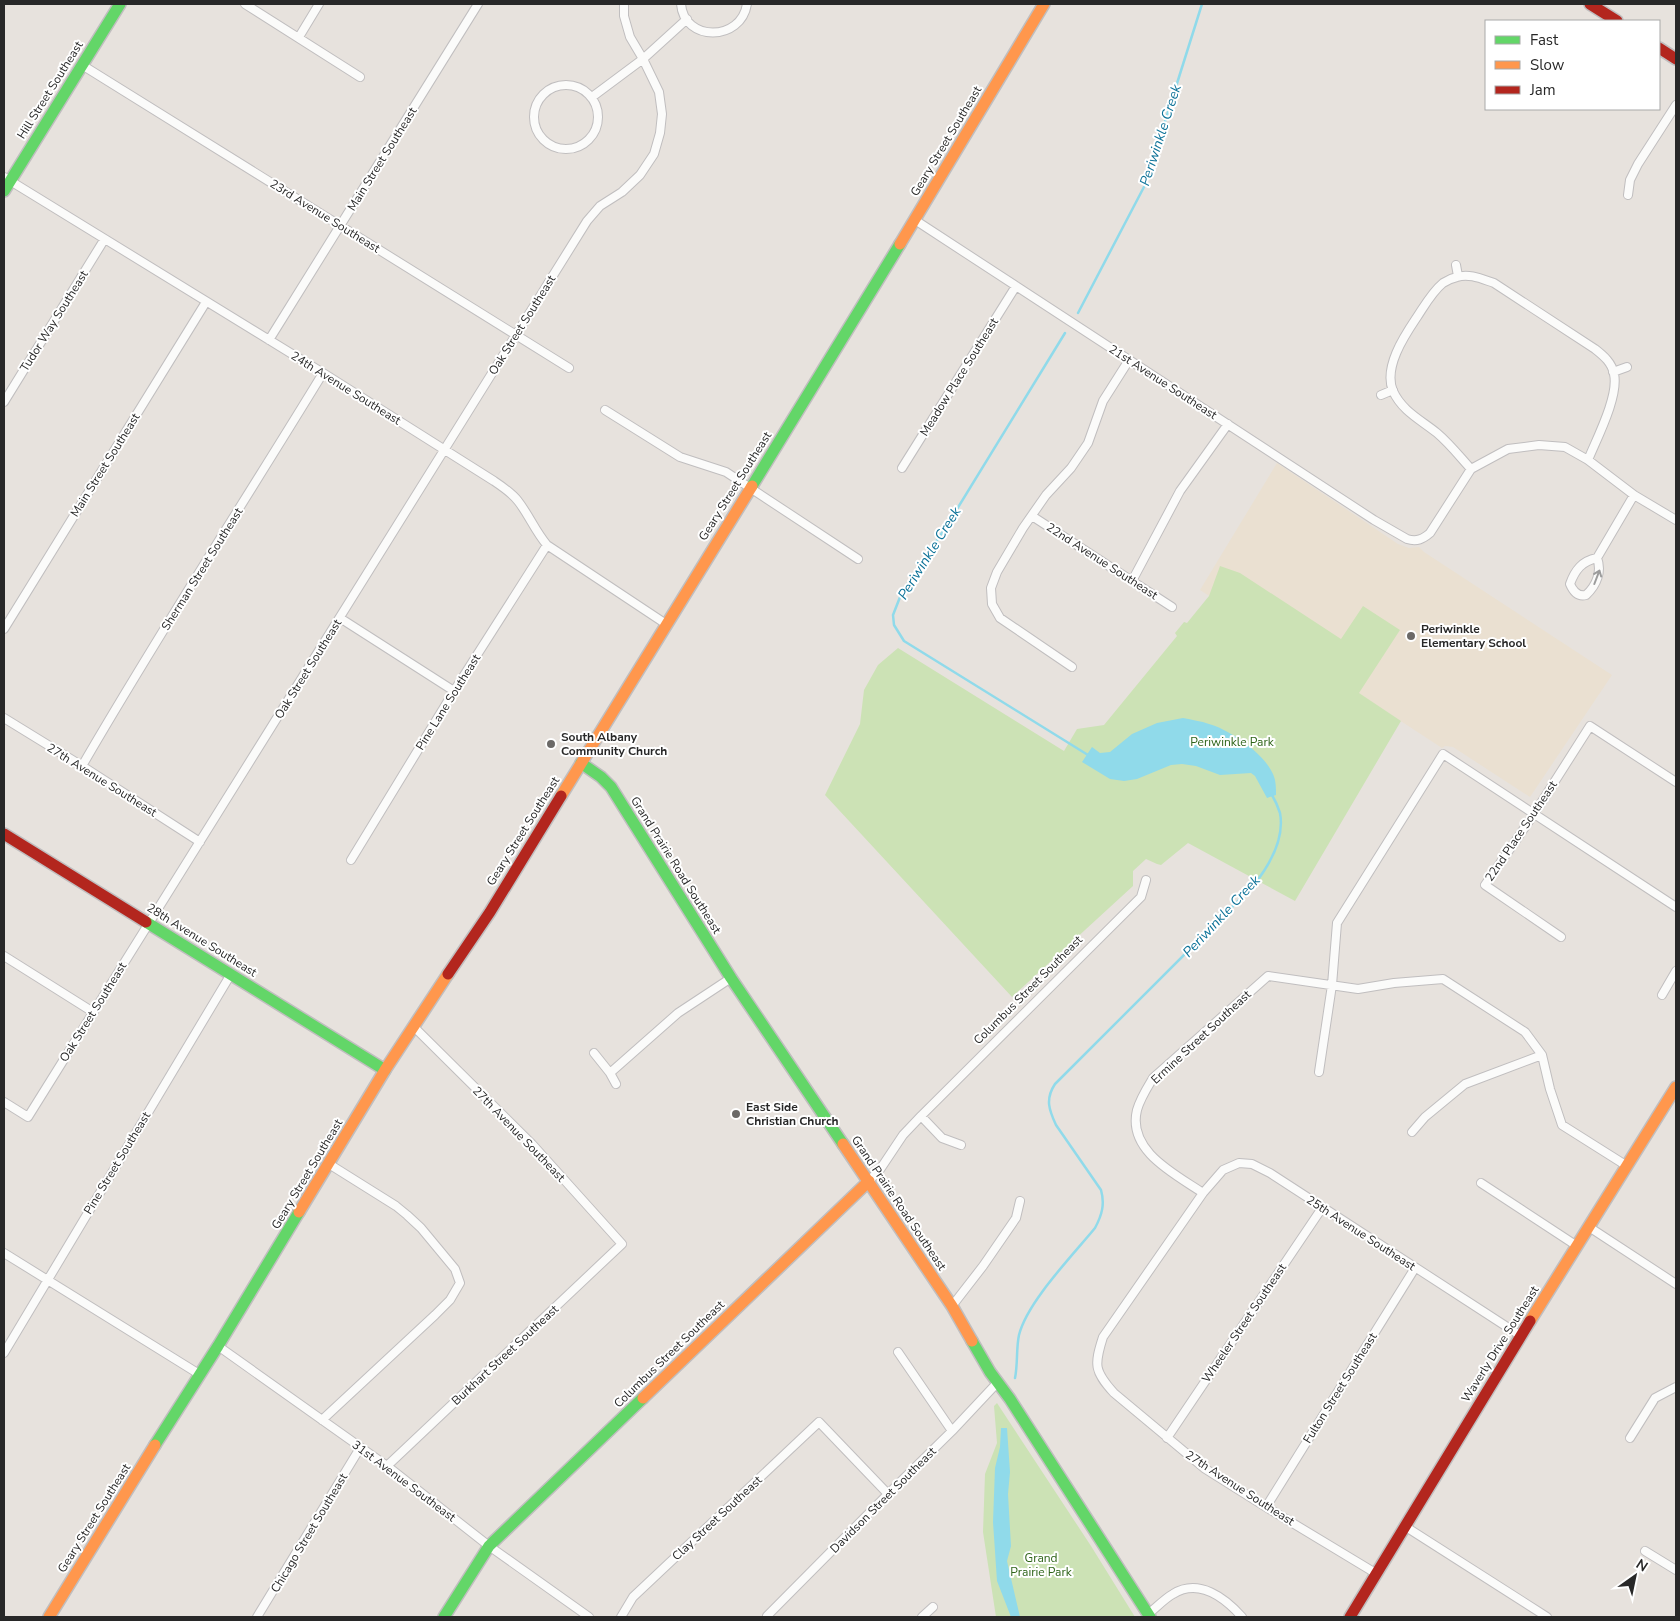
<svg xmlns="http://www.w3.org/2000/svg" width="1680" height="1621" font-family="'Nunito Sans',sans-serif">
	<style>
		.education { fill: #eae0d1 }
		.green { fill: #cce2b5 }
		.water { fill: #90daea }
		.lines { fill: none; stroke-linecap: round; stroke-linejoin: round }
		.stream { stroke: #90daea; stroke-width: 2.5 }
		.street-casing { stroke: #c0bebf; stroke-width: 10 }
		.fast-casing { stroke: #c0bebf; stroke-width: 14 }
		.slow-casing { stroke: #c0bebf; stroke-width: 14 }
		.jam-casing { stroke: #c0bebf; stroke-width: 14 }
		.street { stroke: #fbfbfa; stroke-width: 8 }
		.fast { stroke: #63d668; stroke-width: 11 }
		.slow { stroke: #ff974d; stroke-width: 11 }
		.jam { stroke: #b3261e; stroke-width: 11 }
		.oneway { stroke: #9c9c9c }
		.poi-dot { fill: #6b6967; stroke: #fff; stroke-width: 2 }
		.labels { text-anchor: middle; stroke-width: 4; stroke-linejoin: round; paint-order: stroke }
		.street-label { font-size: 12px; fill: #282828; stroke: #fff }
		.poi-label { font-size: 12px; font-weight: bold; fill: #282828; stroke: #fff; text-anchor: start }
		.park-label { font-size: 12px; fill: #2e6419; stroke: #fff }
		.water-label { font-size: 14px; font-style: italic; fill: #0c7298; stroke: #fff }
	</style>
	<rect width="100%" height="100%" fill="#e7e2dd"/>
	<path class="education" d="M1277,463L1398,544L1409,548L1419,547L1424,552L1612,675L1530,797L1453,747L1445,746L1442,748L1200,590Z"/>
	<path class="green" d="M1220,566L1240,573L1341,639L1363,606L1400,630L1359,693L1401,721L1295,901L1188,843L1161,865L1157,864L1146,859L1133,871V886L1012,997L825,795L860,724L864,690L878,665L898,648L1064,751L1077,729L1104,725L1177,636L1175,633L1184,622L1187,623L1209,596Z
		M997,1403L1091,1546L1135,1617H996L983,1532L985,1474L997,1443L994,1406Z"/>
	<path class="water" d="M1183,718C1192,720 1201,721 1209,724C1231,730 1270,757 1275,780C1276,785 1276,791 1276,795L1267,798L1255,776L1251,773L1220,775L1196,766L1182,764L1171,765L1137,779L1124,781L1110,779L1082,762L1092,747L1100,753L1110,752L1132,734L1157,723Z
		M1001,1428H1007L1010,1472L1008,1494L1011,1546L1007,1561L1020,1617H1011L997,1581L993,1522L995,1468L1000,1447Z"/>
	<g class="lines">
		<path class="stream" d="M1078,313L1145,185L1202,4
			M1065,333L946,527L902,592L893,615L894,625L904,641L1088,755
			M1015,1378C1018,1363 1016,1349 1019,1335C1027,1302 1073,1255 1095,1228C1102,1215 1105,1204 1101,1190L1056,1125C1049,1110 1045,1099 1055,1084L1253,886C1269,866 1285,840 1280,813C1278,807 1275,800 1272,795"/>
		<defs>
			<path id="street" d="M245,4L360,77
				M681,4C684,42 741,42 747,4
				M299,37L319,4
				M82,65L569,368
				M534 117a32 32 0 1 1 64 0a32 32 0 1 1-64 0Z
				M592,97L643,59L687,19
				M4,177L323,373L494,481C503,487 512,493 518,501C529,515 535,531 547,545L666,624
				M1628,195L1630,180L1638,164L1676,105
				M915,220L1374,520L1407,539C1417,542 1423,539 1430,533L1471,469L1508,449L1539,445L1565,447L1588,460L1634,495L1676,520
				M1456,265L1458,276
				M269,340L478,4
				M1613,372L1627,367
				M1381,395L1393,390
				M4,402L104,240
				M605,410L680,457L726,472L858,559
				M902,468L1016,286
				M1471,469C1460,457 1450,444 1437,433C1421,420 1402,411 1393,391C1383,367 1405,335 1417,317C1425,305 1432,292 1443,283C1446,281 1452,278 1457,277C1469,273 1482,279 1494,283L1595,349C1604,356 1612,363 1614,374C1619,396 1597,438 1588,460
				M1032,516L1172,607
				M1597,558C1602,571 1597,585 1586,595C1578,597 1573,591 1570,584C1575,570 1582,561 1597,558L1634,495
				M1132,581L1180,491L1228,424
				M340,618L454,691
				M4,629L206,302
				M1072,667L1000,618L992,604L991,588L997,572L1023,528L1046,495L1071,468L1088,443L1103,401L1129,360
				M4,718L82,766L200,842
				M82,766C159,633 243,504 323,373
				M351,860L454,691L547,545
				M1561,937L1485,885L1534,814L1590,726L1676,782
				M4,956L93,1012
				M1662,995L1676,971
				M594,1053L610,1073L616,1084
				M1319,1072L1332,985L1337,923L1443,754L1676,907
				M610,1073L678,1013L731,978
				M4,1102L28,1117L587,221L600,206L622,192L640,175L654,154L660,133L662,114L659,92L643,59L630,37L624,16V4
				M921,1116L942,1138L961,1145
				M1412,1132L1425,1117L1465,1084L1542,1055
				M869,1181L881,1168L903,1135L921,1116L1141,897L1146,880
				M1481,1183L1577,1246
				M1203,1193C1175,1174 1127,1151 1137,1110C1140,1099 1147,1088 1153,1078L1268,976L1358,989L1394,983L1443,979L1525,1032L1542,1055L1550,1089L1562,1125L1627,1166
				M1589,1227L1676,1284
				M4,1253L199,1374
				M952,1306L983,1266L1016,1218L1020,1201
				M218,1346L387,1466L489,1546L589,1617
				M898,1352L952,1431
				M4,1353L231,974
				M322,1420L435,1315L450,1300L460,1283L455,1269L421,1228L407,1215L396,1206L329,1164
				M1167,1438L1322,1208
				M1630,1438L1655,1398L1676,1387
				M387,1466L622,1244L532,1144L413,1026
				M1266,1507L1415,1268
				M1406,1527L1547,1617
				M1645,1551L1676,1570
				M1377,1574L1266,1507L1204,1468L1114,1393C1094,1371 1094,1365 1103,1337L1203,1193L1223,1170L1239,1163L1252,1164L1270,1173L1521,1336
				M1148,1614C1156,1608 1164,1599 1173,1594C1199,1578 1225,1598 1242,1617
				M257,1617L360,1448
				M621,1617L633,1597L819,1422L888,1494
				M769,1617L767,1616L888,1494L952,1431L998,1382
				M922,1617L933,1607"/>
			<path id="fast" d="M4,191L120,4
				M752,486L900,244
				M581,763L601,777L611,787L731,978L843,1144
				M146,922L385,1070
				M972,1341L990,1372L1010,1399L1150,1617
				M155,1445L218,1346L299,1212
				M444,1617L489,1546L643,1398"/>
			<path id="slow" d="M900,244L1044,4
				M561,796L752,486
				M843,1144L952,1306L972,1341
				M299,1212L385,1070L448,974
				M1530,1321L1676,1087
				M643,1398L869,1181
				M49,1617L155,1445"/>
			<path id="jam" d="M1590,4L1617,21
				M1659,48L1676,59
				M4,834L146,922
				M448,974L490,912L561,796
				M1350,1617L1530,1321"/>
		</defs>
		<use href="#street" class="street-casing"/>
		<use href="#fast" class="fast-casing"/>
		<use href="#slow" class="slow-casing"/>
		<use href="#jam" class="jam-casing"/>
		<use href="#street" class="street"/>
		<use href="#fast" class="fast"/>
		<use href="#slow" class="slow"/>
		<use href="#jam" class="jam"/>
	</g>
	<defs><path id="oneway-shaft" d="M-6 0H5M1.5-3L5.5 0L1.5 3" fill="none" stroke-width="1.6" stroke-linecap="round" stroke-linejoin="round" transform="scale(1.25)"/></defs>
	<use class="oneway" href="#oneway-shaft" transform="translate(1597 577) rotate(-69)"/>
	<g class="poi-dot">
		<circle cx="1411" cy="636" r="5"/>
		<circle cx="551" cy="744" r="5"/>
		<circle cx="736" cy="1114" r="5"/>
	</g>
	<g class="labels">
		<g class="street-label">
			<text transform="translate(50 90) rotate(-58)" y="4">Hill Street Southeast</text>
			<text transform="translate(946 141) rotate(-59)" y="4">Geary Street Southeast</text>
			<text transform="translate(382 159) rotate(-58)" y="4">Main Street Southeast</text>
			<text transform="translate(325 216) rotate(32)" y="4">23rd Avenue Southeast</text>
			<text transform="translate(54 321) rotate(-58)" y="4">Tudor Way Southeast</text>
			<text transform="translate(522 325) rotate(-58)" y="4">Oak Street Southeast</text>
			<text transform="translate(959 377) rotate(-58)" y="4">Meadow Place Southeast</text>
			<text transform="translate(1163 382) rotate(33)" y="4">21st Avenue Southeast</text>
			<text transform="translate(346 388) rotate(32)" y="4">24th Avenue Southeast</text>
			<text transform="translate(105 465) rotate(-58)" y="4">Main Street Southeast</text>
			<text transform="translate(735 486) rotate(-58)" y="4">Geary Street Southeast</text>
			<text transform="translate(1102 561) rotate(33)" y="4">22nd Avenue Southeast</text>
			<text transform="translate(202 569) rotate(-58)" y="4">Sherman Street Southeast</text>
			<text transform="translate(308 669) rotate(-58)" y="4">Oak Street Southeast</text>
			<text transform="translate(448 702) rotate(-58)" y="4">Pine Lane Southeast</text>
			<text transform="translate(102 780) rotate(32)" y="4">27th Avenue Southeast</text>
			<text transform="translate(523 831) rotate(-58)" y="4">Geary Street Southeast</text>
			<text transform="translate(1521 831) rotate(-56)" y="4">22nd Place Southeast</text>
			<text transform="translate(676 865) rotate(58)" y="4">Grand Prairie Road Southeast</text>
			<text transform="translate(202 940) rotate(32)" y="4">28th Avenue Southeast</text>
			<text transform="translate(1028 990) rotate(-45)" y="4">Columbus Street Southeast</text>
			<text transform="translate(93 1012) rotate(-58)" y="4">Oak Street Southeast</text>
			<text transform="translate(1201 1037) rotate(-43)" y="4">Ermine Street Southeast</text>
			<text transform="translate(519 1134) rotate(46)" y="4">27th Avenue Southeast</text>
			<text transform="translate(117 1163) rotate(-59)" y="4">Pine Street Southeast</text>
			<text transform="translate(307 1174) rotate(-59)" y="4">Geary Street Southeast</text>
			<text transform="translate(899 1203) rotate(56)" y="4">Grand Prairie Road Southeast</text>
			<text transform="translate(1361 1233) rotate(33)" y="4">25th Avenue Southeast</text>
			<text transform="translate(1244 1323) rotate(-56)" y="4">Wheeler Street Southeast</text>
			<text transform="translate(1500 1344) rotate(-58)" y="4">Waverly Drive Southeast</text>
			<text transform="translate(669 1354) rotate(-44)" y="4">Columbus Street Southeast</text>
			<text transform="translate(505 1355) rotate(-43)" y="4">Burkhart Street Southeast</text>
			<text transform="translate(1340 1388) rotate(-58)" y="4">Fulton Street Southeast</text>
			<text transform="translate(404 1481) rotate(37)" y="4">31st Avenue Southeast</text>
			<text transform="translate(1240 1488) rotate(33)" y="4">27th Avenue Southeast</text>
			<text transform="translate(883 1500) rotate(-45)" y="4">Davidson Street Southeast</text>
			<text transform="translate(94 1518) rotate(-58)" y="4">Geary Street Southeast</text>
			<text transform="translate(717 1518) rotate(-43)" y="4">Clay Street Southeast</text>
			<text transform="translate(309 1533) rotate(-59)" y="4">Chicago Street Southeast</text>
		</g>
		<g class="poi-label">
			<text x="1421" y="633">Periwinkle<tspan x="1421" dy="14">Elementary School</tspan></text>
			<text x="561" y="741">South Albany<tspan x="561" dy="14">Community Church</tspan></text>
			<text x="746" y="1111">East Side<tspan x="746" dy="14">Christian Church</tspan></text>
		</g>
		<g class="park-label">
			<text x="1232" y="746">Periwinkle Park</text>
			<text x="1041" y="1562">Grand<tspan x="1041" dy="14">Prairie Park</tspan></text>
		</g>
		<g class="water-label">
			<text transform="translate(1160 135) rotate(-72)" y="5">Periwinkle Creek</text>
			<text transform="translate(929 553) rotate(-58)" y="5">Periwinkle Creek</text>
			<text transform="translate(1221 916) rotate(-47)" y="5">Periwinkle Creek</text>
		</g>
	</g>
	<rect width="1680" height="1621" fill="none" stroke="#282828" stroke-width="10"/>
	<rect x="1485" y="20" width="175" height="90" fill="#ffffff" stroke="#a9a9a9"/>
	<rect x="1495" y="36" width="25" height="8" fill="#63d668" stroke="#a9a9a9"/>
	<text x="1530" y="45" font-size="15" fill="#282828">Fast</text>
	<rect x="1495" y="61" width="25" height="8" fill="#ff974d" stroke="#a9a9a9"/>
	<text x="1530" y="70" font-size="15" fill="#282828">Slow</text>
	<rect x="1495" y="86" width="25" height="8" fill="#b3261e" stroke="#a9a9a9"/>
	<text x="1530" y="95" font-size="15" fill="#282828">Jam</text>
	<g transform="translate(1635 1576) rotate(33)" stroke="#ffffff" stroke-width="4" paint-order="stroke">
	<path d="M0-4L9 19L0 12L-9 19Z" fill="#282828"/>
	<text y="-8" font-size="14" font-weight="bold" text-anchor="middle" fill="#282828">N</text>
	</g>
</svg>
